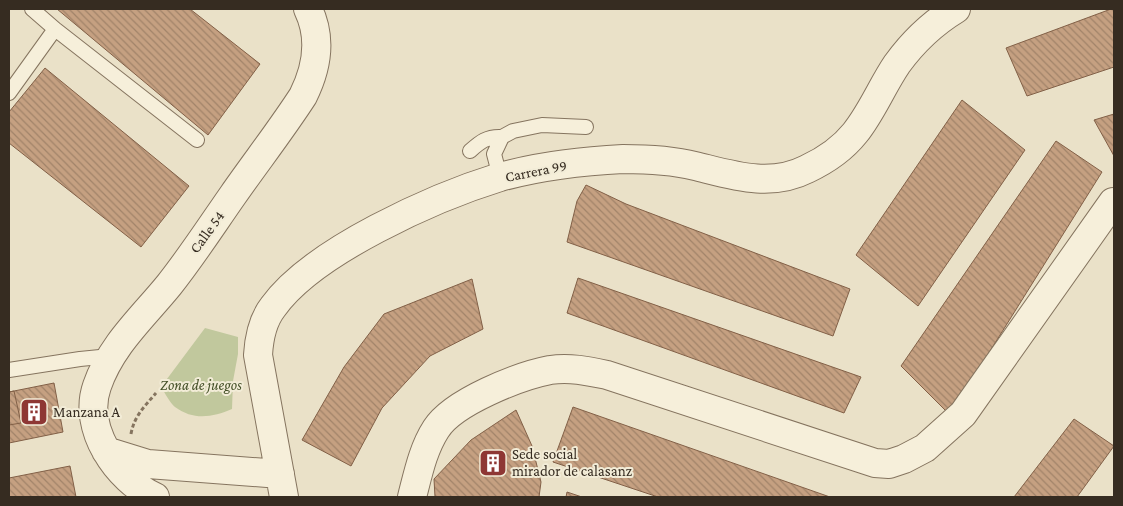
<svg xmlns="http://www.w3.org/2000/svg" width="1123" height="506" font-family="'Crimson Pro',serif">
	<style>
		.green { fill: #c1c89d }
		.building { fill: url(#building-back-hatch); stroke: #826047 }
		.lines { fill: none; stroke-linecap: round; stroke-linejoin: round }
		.service-casing { stroke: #85745f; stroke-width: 16 }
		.minor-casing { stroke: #85745f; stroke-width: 30 }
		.tertiary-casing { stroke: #85745f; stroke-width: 30 }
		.path { stroke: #85745f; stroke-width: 3; stroke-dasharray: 4 2.5; stroke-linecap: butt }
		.service { stroke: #f6efda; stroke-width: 14 }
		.minor { stroke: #f6efda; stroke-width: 28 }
		.tertiary { stroke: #f6efda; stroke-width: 28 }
		.labels { text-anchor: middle; stroke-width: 4; stroke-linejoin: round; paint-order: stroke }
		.street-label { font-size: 15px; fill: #362c21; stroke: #f2ecd7 }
		.park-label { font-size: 15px; font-style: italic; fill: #455129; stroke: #f2ecd7 }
		.poi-label { font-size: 15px; fill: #362c21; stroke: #f2ecd7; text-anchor: start }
	</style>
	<defs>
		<pattern id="building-back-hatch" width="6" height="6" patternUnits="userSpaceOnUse" patternTransform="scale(1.25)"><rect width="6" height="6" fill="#c5a081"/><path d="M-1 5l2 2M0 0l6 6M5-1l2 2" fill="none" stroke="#a18369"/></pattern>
	</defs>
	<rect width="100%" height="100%" fill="#eae1c8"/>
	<path class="green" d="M205,328L238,337V354L233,381L232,409C213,417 194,421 175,407C170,403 165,393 161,387Z"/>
	<path class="building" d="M57,9H190L260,64L208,135Z
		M1111,9H1114V67L1027,96L1006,48Z
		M45,68L189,186L141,247L9,143V112Z
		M962,100L1025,150L918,306L856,255Z
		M1114,114V156L1094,120Z
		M1056,141L1102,172L950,415L901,366Z
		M586,185L626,204L850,289L833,336L567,242L577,201Z
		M578,278L861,377L844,413L567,313Z
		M472,279L483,329L430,356L382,408L351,466L302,440L344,367L384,314Z
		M54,383L63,432L9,443V392Z
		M14,391L21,423L9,425V392Z
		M573,407L830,497H658L553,462Z
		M516,410L532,446L541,482L539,497H435L434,479L471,440Z
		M1074,419L1114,446L1077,497H1014Z
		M70,466L76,497H9V478Z
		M567,492L582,497H566Z"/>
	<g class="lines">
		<defs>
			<path id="service" d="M32,9L55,29L197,140
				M9,93L55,29
				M470,151C480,142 487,136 502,137
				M500,177L494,154L502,137L513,131L542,125L586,127
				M9,370L80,359L110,356"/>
			<path id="minor" d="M412,497C418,474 423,449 436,429C453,402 519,376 550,370C570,367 588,371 607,375L875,463L889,464L904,459L925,448L963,414L1113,202"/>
			<path id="tertiary" d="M106,451L148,464L280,474
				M155,497C117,480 82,428 97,386C111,345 143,317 169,285C192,256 212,225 233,195C256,162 281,130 303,96C317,68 322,38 308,9
				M284,497L258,355C259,338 262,321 273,307C313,251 435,197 500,177C540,166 582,161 623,159C647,159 671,160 695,166C732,175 770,188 807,169C824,161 843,148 855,133C872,112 882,86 897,64C913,42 933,23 956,9"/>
		</defs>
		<use href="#service" class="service-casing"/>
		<use href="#minor" class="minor-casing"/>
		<use href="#tertiary" class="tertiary-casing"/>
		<path class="path" d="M131,434C134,416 145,406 156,393"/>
		<use href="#service" class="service"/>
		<use href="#minor" class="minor"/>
		<use href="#tertiary" class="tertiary"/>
	</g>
	<defs>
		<symbol id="building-square" viewBox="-11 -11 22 22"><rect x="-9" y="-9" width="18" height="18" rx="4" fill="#8e3734" stroke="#f2ecd7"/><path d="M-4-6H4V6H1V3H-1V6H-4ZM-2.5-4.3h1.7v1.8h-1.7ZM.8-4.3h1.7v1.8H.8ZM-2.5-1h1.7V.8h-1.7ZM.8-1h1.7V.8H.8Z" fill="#fff"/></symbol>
	</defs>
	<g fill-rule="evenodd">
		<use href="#building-square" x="18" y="396" width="32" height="32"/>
		<use href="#building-square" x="477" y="447" width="32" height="32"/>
	</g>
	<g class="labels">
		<g class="street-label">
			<text transform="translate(536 171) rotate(-11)" y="5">Carrera 99</text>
			<text transform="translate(207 232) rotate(-54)" y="5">Calle 54</text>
		</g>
		<g class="park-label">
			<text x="201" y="390">Zona de juegos</text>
		</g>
		<g class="poi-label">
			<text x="53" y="417">Manzana A</text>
			<text x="512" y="459">Sede social<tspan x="512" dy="17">mirador de calasanz</tspan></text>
		</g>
	</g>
	<rect width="1123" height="506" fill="none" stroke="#362c21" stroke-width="20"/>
</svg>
